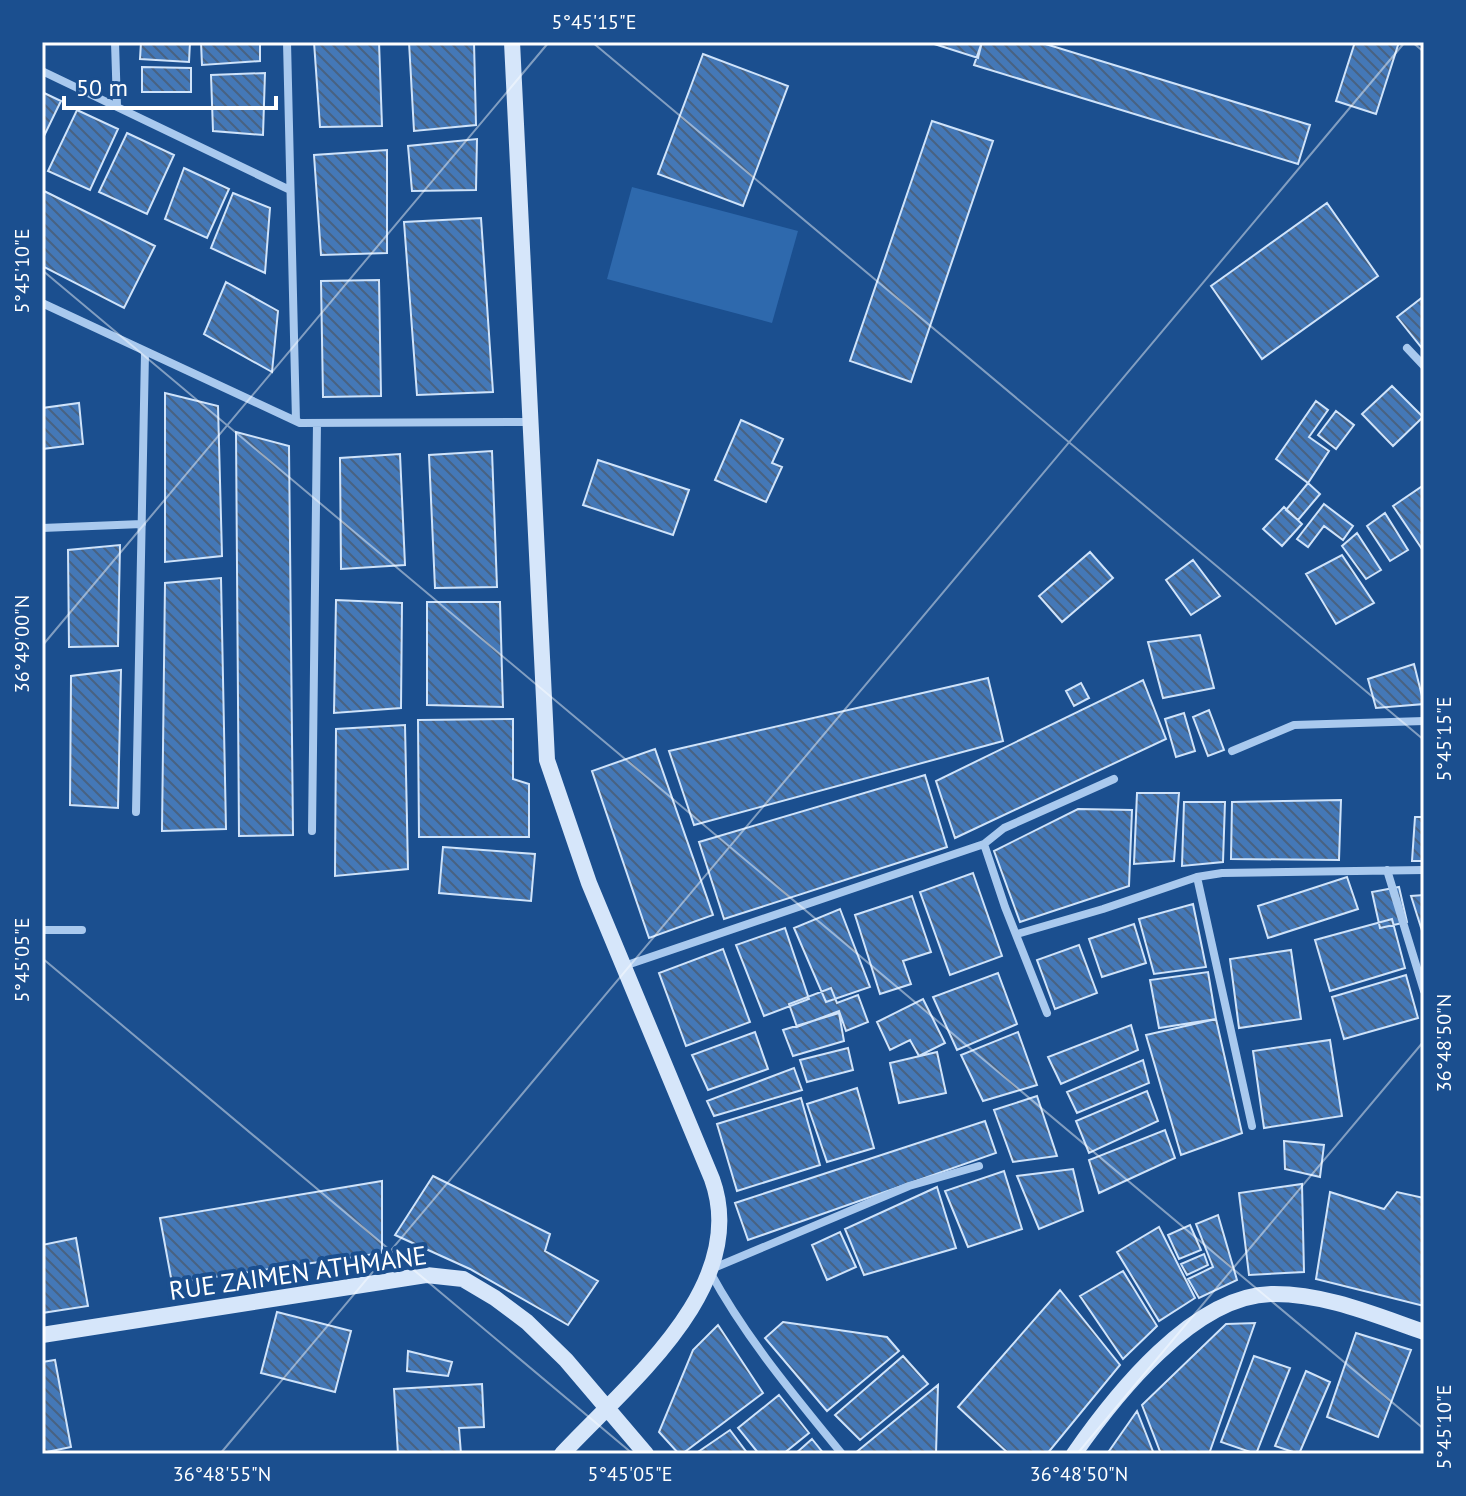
<svg xmlns="http://www.w3.org/2000/svg" width="1466" height="1496" font-family="'PT Sans',sans-serif">
	<style>
		.garden { fill: #2e69ad }
		.building { fill: url(#building-back-hatch); stroke: #cfe3fa; stroke-width: 2 }
		.lines { fill: none; stroke-linecap: round; stroke-linejoin: round }
		.minor { stroke: #a9c9ee; stroke-width: 8 }
		.secondary { stroke: #d6e6fa; stroke-width: 16 }
		.ticks { fill: none; stroke: #fff; stroke-width: 2; stroke-opacity: 0.45 }
		.labels { text-anchor: middle; stroke-width: 8; stroke-linejoin: round; paint-order: stroke }
		.street-label { font-size: 26px; fill: #fff; stroke: #1b4f8f }
		.neatline { fill: none; stroke: #fff; stroke-width: 3 }
		.ticks-label { font-size: 20px; text-anchor: middle; fill: #fff }
	</style>
	<defs>
		<pattern id="building-back-hatch" width="6" height="6" patternUnits="userSpaceOnUse" patternTransform="scale(2)"><rect width="6" height="6" fill="#4478b7"/><path d="M-1 5l2 2M0 0l6 6M5-1l2 2" fill="none" stroke="#486282"/></pattern>
	</defs>
	<rect width="100%" height="100%" fill="#1b4f8f"/>
	<path class="garden" d="M632,187L798,231L772,323L607,279Z"/>
	<path class="building" d="M141,42H190L189,62L140,59Z
		M201,42H260V61L202,65Z
		M314,42H379L382,126L320,127Z
		M409,42H474L476,125L414,131Z
		M928,42H982L978,58Z
		M982,42H1039L1310,125L1298,164L974,65Z
		M1355,42H1399L1376,114L1336,101Z
		M703,54L788,86L743,206L658,174Z
		M142,67L191,68V92H142Z
		M265,73L263,135L213,131L211,75Z
		M42,92L61,101L42,140Z
		M77,110L118,129L90,190L48,171Z
		M932,121L993,141L911,382L850,361Z
		M127,133L174,155L147,214L99,192Z
		M477,139L476,190L412,191L408,146Z
		M387,150V253L321,255L314,155Z
		M184,168L229,189L207,238L165,219Z
		M42,190L155,246L124,308L42,266Z
		M233,193L270,208L265,273L211,248Z
		M1327,203L1378,276L1262,359L1211,286Z
		M481,218L493,392L417,395L404,222Z
		M379,280L381,396L323,397L321,281Z
		M226,282L278,311L272,372L204,334Z
		M1424,296V344L1421,347L1397,317Z
		M1392,386L1423,417L1393,446L1362,414Z
		M165,393L218,406L222,556L165,562Z
		M1316,401L1328,410L1309,437L1329,451L1308,483L1276,459Z
		M42,403V408L79,403L83,444L42,449Z
		M1336,411L1354,425L1336,449L1318,435Z
		M741,420L783,439L772,463L782,467L766,502L715,480Z
		M236,432L289,446L293,835L239,836Z
		M492,451L497,587L435,588L429,455Z
		M400,454L405,565L341,569L340,458Z
		M598,460L689,490L673,535L583,505Z
		M1308,483L1320,494L1298,520L1286,510Z
		M1424,485V552L1393,506Z
		M1324,504L1353,526L1343,540L1324,526L1308,547L1297,539Z
		M1284,507L1302,524L1282,546L1263,529Z
		M1385,513L1408,550L1390,561L1367,526Z
		M1357,533L1381,570L1366,579L1342,546Z
		M120,545L118,646L69,647L68,550Z
		M1090,552L1113,578L1062,622L1039,596Z
		M1342,555L1374,603L1336,624L1306,574Z
		M1193,560L1220,596L1191,615L1166,580Z
		M221,578L226,829L162,831L165,583Z
		M336,600L402,603L401,708L334,713Z
		M427,602H500L503,707L427,705Z
		M1200,635L1214,688L1163,698L1148,642Z
		M1414,664L1424,704L1376,708L1368,679Z
		M121,670L118,808L70,805L71,676Z
		M988,678L1003,741L694,825L669,751Z
		M1143,680L1166,739L955,838L936,781Z
		M42,682H44L42,792Z
		M1081,683L1089,698L1074,706L1066,691Z
		M1209,710L1224,750L1208,756L1193,717Z
		M1184,713L1195,751L1176,757L1165,719Z
		M513,719V779L529,784V837H419L418,720Z
		M405,725L408,869L335,876L336,729Z
		M655,749L713,915L649,938L592,771Z
		M925,775L947,847L724,919L699,842Z
		M1137,793H1179L1174,861L1134,864Z
		M1341,800L1339,860L1231,859L1232,802Z
		M1184,802H1225L1223,862L1182,866Z
		M1078,809L1132,810L1129,886L1020,922L994,851Z
		M1415,817H1424V861H1412Z
		M443,847L535,854L531,901L439,893Z
		M973,873L1002,956L950,975L920,892Z
		M1347,877L1358,909L1268,938L1258,906Z
		M1399,887L1407,922L1380,928L1372,892Z
		M1424,895V937L1411,896Z
		M912,896L931,952L903,961L911,984L880,994L855,915Z
		M1193,904L1206,967L1154,974L1139,919Z
		M840,909L870,987L826,1002L794,928Z
		M1392,919L1405,968L1330,991L1315,940Z
		M1134,924L1146,963L1102,977L1089,939Z
		M785,928L809,999L764,1016L736,945Z
		M1079,945L1097,993L1055,1009L1037,960Z
		M723,949L750,1022L686,1046L659,973Z
		M1291,950L1301,1019L1239,1028L1230,959Z
		M1208,972L1216,1019L1159,1028L1150,980Z
		M998,973L1017,1024L957,1050L933,997Z
		M1406,975L1418,1018L1344,1039L1332,997Z
		M831,988L837,1003L858,995L868,1022L846,1031L839,1011L797,1027L789,1004Z
		M923,999L945,1043L919,1056L910,1040L890,1050L877,1022Z
		M839,1013L844,1041L793,1056L783,1030Z
		M1216,1019L1242,1133L1181,1155L1146,1035Z
		M1131,1025L1138,1050L1061,1084L1048,1057Z
		M755,1032L768,1069L708,1090L692,1055Z
		M1018,1032L1037,1085L983,1101L961,1055Z
		M1330,1040L1342,1116L1264,1128L1253,1051Z
		M848,1048L853,1070L807,1082L800,1060Z
		M937,1052L946,1093L899,1103L890,1063Z
		M1143,1060L1149,1083L1077,1113L1067,1092Z
		M794,1068L802,1090L714,1116L707,1101Z
		M857,1088L874,1148L827,1162L807,1104Z
		M1147,1091L1158,1121L1089,1153L1076,1121Z
		M1037,1096L1057,1156L1013,1162L994,1110Z
		M801,1098L820,1165L737,1191L717,1124Z
		M985,1121L996,1153L748,1240L735,1203Z
		M1165,1130L1175,1158L1099,1193L1089,1160Z
		M1284,1141L1324,1145L1320,1177L1285,1169Z
		M1073,1169L1083,1211L1039,1229L1017,1176Z
		M1004,1171L1022,1229L968,1247L945,1191Z
		M433,1176L550,1234L545,1251L598,1281L568,1325L470,1269L395,1235Z
		M382,1181V1253L172,1283L160,1218Z
		M1302,1184L1304,1272L1249,1275L1239,1193Z
		M937,1187L956,1248L864,1275L845,1229Z
		M1330,1192L1384,1209L1397,1192L1424,1198V1306L1316,1279Z
		M1218,1215L1237,1280L1199,1298L1188,1279L1213,1267L1196,1224Z
		M1190,1225L1201,1250L1179,1259L1168,1235Z
		M1159,1227L1195,1298L1159,1321L1117,1252Z
		M840,1232L856,1267L827,1280L812,1245Z
		M76,1238L88,1306L42,1313V1245Z
		M1204,1254L1208,1265L1187,1275L1181,1264Z
		M1123,1271L1157,1326L1123,1359L1080,1296Z
		M1060,1290L1120,1365L1047,1454H1009L958,1407Z
		M277,1312L351,1331L335,1392L261,1373Z
		M783,1322L887,1337L899,1351L827,1411L765,1338Z
		M1255,1323L1209,1454H1161L1142,1405L1226,1324Z
		M718,1325L763,1393L682,1454H679L659,1432L693,1350Z
		M1356,1333L1411,1350L1378,1437L1327,1417Z
		M408,1351L452,1362L448,1376L407,1371Z
		M903,1356L928,1384L860,1440L835,1415Z
		M1254,1356L1290,1368L1256,1454L1221,1442Z
		M55,1360L71,1447L42,1453V1362Z
		M1306,1371L1330,1382L1299,1454L1275,1446Z
		M482,1384L484,1427L459,1428L461,1454H398L394,1389Z
		M938,1385L936,1454H854Z
		M779,1395L809,1433L783,1454H759L738,1428Z
		M1137,1411L1154,1454H1107Z
		M730,1430L748,1454H695Z
		M812,1439L824,1454H795Z"/>
	<g class="lines">
		<path class="minor" d="M115,42L117,106
			M287,42L296,421
			M42,71L290,190
			M42,303L300,423L530,422
			M1407,348L1424,366
			M42,528L142,524
			M1232,751L1294,725L1424,721
			M136,812L145,353
			M312,831L317,423
			M984,844L1005,907L1047,1013
			M1387,870L1424,991
			M1197,877L1252,1126
			M42,930H82
			M1017,934L1103,909L1197,877L1222,873L1424,870
			M624,966L984,844L1004,828L1114,779
			M842,1454C794,1395 745,1337 709,1270L909,1186L979,1166"/>
		<path class="secondary" d="M512,42L547,760L589,883L712,1179C751,1287 627,1384 562,1454
			M42,1335L426,1275L463,1279L495,1298L527,1322L566,1360L646,1454
			M1074,1454C1115,1395 1193,1296 1271,1294C1324,1293 1375,1315 1424,1332"/>
	</g>
	<path class="ticks" d="M592,42L1424,740M1412,42L1424,52M42,270L1424,1429M42,646L549,42M42,958L633,1454M220,1454L1405,42M1077,1454L1424,1041"/>
	<g class="labels">
		<g class="street-label">
			<text transform="translate(298 1273) rotate(-8)" y="9">RUE ZAIMEN ATHMANE</text>
		</g>
	</g>
	<rect width="1466" height="1496" fill="none" stroke="#1b4f8f" stroke-width="88"/>
	<path d="M64 96v12h212v-12" fill="none" stroke="#ffffff" stroke-width="4"/>
	<text x="76" y="96" font-size="24" fill="#ffffff" stroke="#1b4f8f" stroke-width="6" paint-order="stroke">50 m</text>
	<rect x="44" y="44" width="1378" height="1408" class="neatline"/>
	<g class="ticks-label">
		<text x="594" y="29">5°45'15"E</text>
		<text transform="translate(22 271) rotate(-90)" y="7">5°45'10"E</text>
		<text transform="translate(22 644) rotate(-90)" y="7">36°49'00"N</text>
		<text transform="translate(1444 739) rotate(-90)" y="7">5°45'15"E</text>
		<text transform="translate(22 960) rotate(-90)" y="7">5°45'05"E</text>
		<text transform="translate(1444 1043) rotate(-90)" y="7">36°48'50"N</text>
		<text transform="translate(1444 1427) rotate(-90)" y="7">5°45'10"E</text>
		<text x="222" y="1481">36°48'55"N</text>
		<text x="630" y="1481">5°45'05"E</text>
		<text x="1079" y="1481">36°48'50"N</text>
	</g>
</svg>
